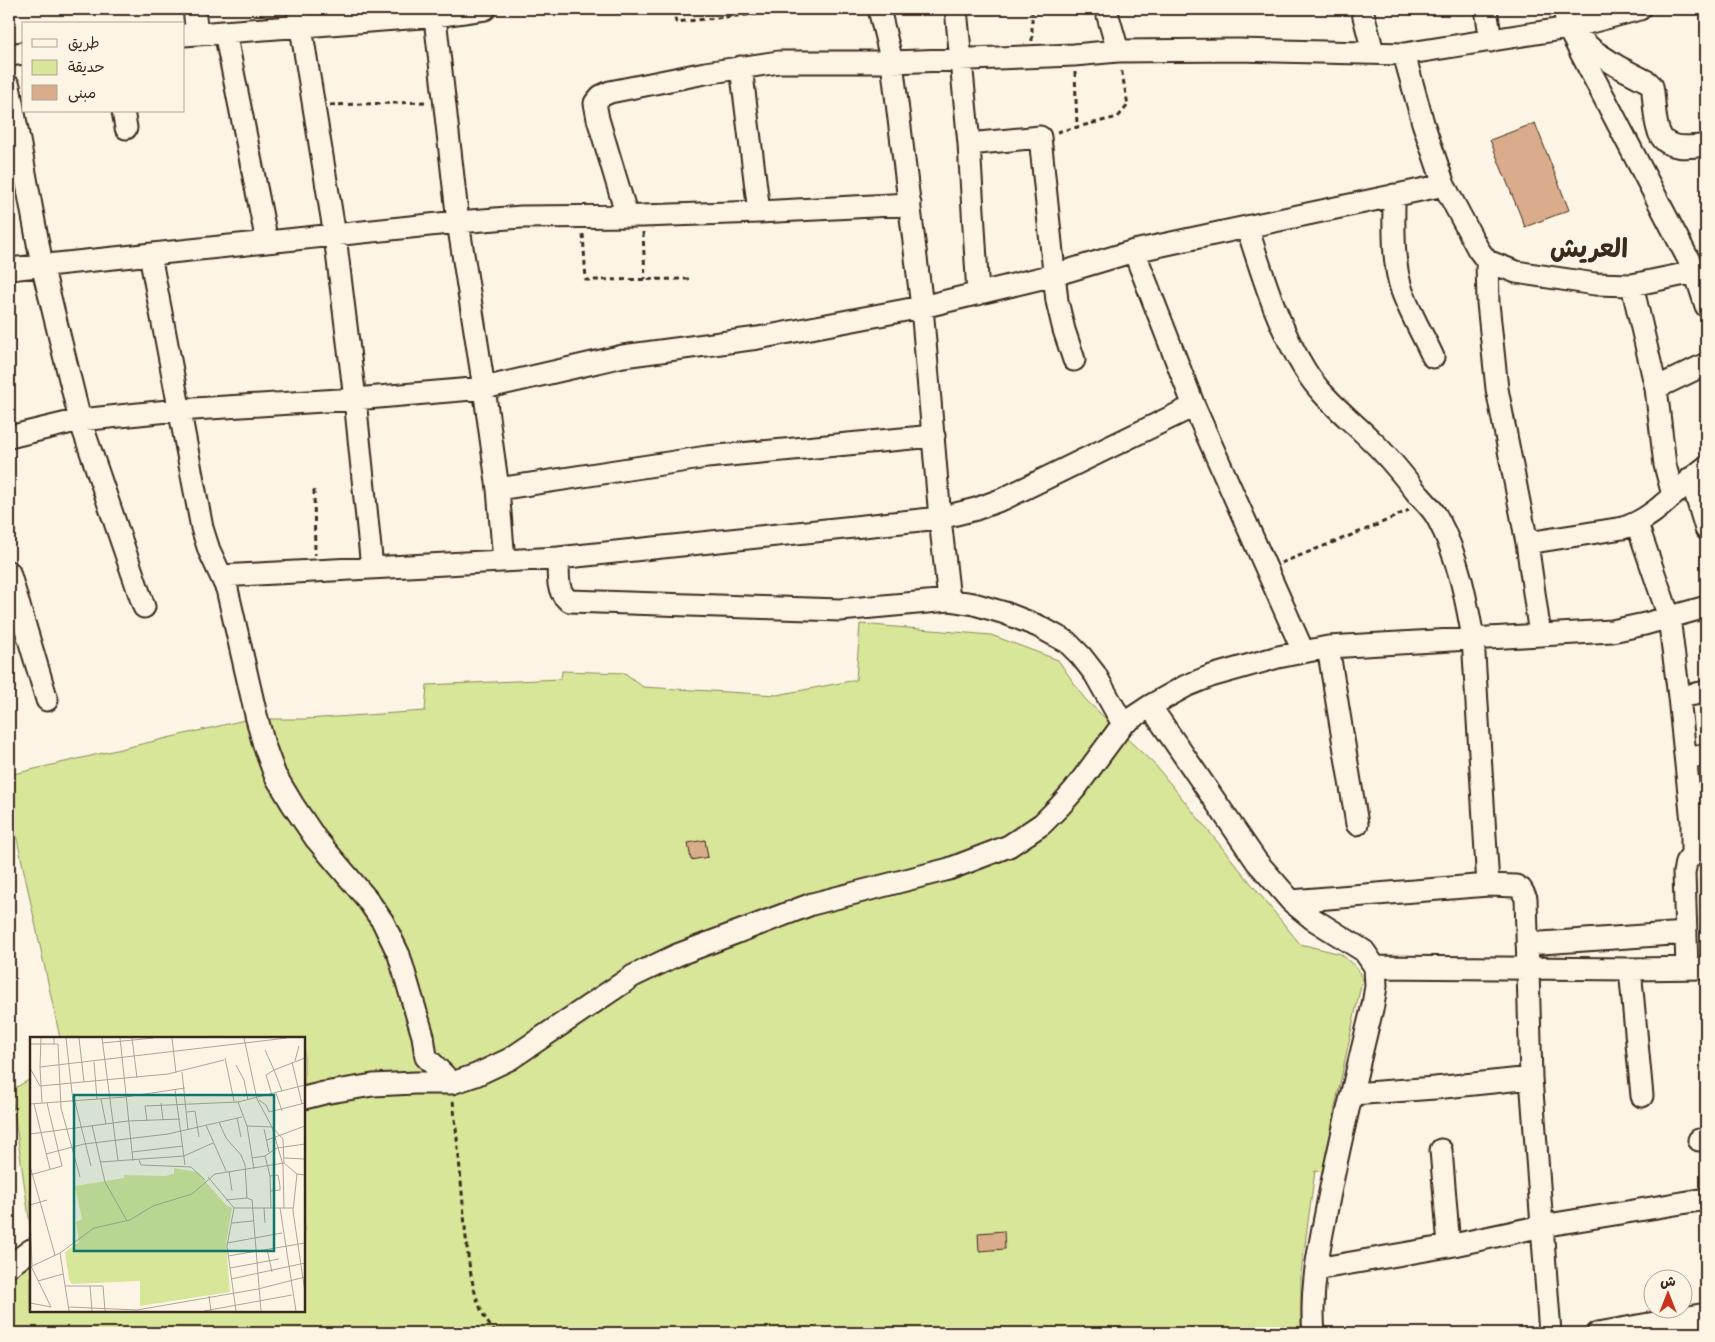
<svg xmlns="http://www.w3.org/2000/svg" width="1715" height="1342" font-family="Sriracha,'Playpen Sans Arabic',sans-serif">
	<style>
		.green { fill: #d8e699; stroke: #8a885c }
		.building { fill: #daac8b; stroke: #3b2a1e }
		.lines { fill: none; stroke-linecap: round; stroke-linejoin: round }
		.minor-casing { stroke: #3b2a1e; stroke-width: 25 }
		.path { stroke: #3b2a1e; stroke-width: 3; stroke-dasharray: 5 4; stroke-linecap: butt }
		.minor { stroke: #fcf5e5; stroke-width: 21 }
		.labels { text-anchor: middle; stroke-width: 4.5; stroke-linejoin: round; paint-order: stroke }
		.town-label { font-size: 26px; font-weight: bold; fill: #3b2a1e; stroke: #fcf5e5 }
		.inset-road { fill: none; stroke: #afa495; stroke-width: 1 }
		.view { fill: #0f766e; fill-opacity: 0.15; stroke: #0f766e; stroke-width: 2.5 }
		.inset-edge { fill: none; stroke: #3b2a1e; stroke-width: 2.5 }
	</style>
	<rect width="100%" height="100%" fill="#fcf5e5"/>
	<filter id="ink" filterUnits="userSpaceOnUse"><feTurbulence type="fractalNoise" baseFrequency=".02" numOctaves="2"/><feDisplacementMap in="SourceGraphic" scale="10" xChannelSelector="R" yChannelSelector="G"/><feConvolveMatrix kernelMatrix="1 2 1 2 8 2 1 2 1" color-interpolation-filters="sRGB"/></filter>
	<g filter="url(#ink)">
		<path class="green" d="M860,624L991,635L1058,660L1085,699L1156,766L1300,944L1341,954L1358,969L1362,980L1335,1107L1324,1172L1315,1171L1301,1273V1333H9V1280L31,1263V1311H304V1038H60L9,802V775L249,719H306L425,711L427,685L561,679L562,671L625,673L643,687L777,695L856,680Z
			M31,1079V1232L11,1090Z"/>
		<path class="building" d="M1535,123L1569,210L1525,227L1490,140Z
			M705,840L708,857L691,860L688,843Z
			M1004,1231L1005,1249L979,1251L978,1233Z"/>
		<g class="lines">
			<defs>
				<path id="minor" d="M194,9L197,34
					M298,9L335,236L355,399L372,568
					M434,9L458,222L484,388L498,489L504,561
					M879,9L892,62L922,307L940,518L949,600
					M956,9L969,144L978,294
					M1106,9L1118,51
					M1362,9L1373,52
					M1486,9L1491,41
					M1564,9L1568,28L1695,272L1706,306
					M225,32L267,242
					M184,35L435,16L485,9
					M1577,36L1594,51L1617,66L1648,82L1652,86L1653,92C1657,135 1655,153 1706,145
					M1404,54L1423,123L1444,185L1478,249L1487,261L1516,272L1595,284L1632,285L1695,272
					M9,55L24,53
					M741,67L759,212
					M9,86L42,265L80,420L144,607
					M123,111L126,128
					M969,144L1040,137L1057,301L1064,330L1074,360
					M1394,195C1394,226 1392,261 1402,291C1410,313 1423,335 1433,357
					M627,216L598,119L595,103L601,96L610,92L705,73L779,62H892L1074,55L1118,51L1238,50L1404,54L1568,28L1640,9
					M1247,227C1263,276 1277,325 1305,370C1322,398 1349,418 1372,441C1389,457 1403,475 1417,493C1424,501 1433,509 1438,519C1458,556 1466,598 1473,638L1488,885
					M1134,251L1194,406L1303,651
					M150,255L202,528L209,550L227,589L256,715L264,745L275,775L293,805L316,839L367,899L383,922L399,955L423,1036L426,1057L452,1083
					M1487,261L1488,303L1497,389L1527,543L1540,635
					M9,269L458,222L521,217L642,216L759,212L910,204
					M1632,285L1656,388L1665,465L1673,495
					M1656,388L1706,364
					M9,437L80,420L178,410L355,399L484,388L623,356L758,338L922,307L1054,275L1134,251L1444,185
					M1691,478L1706,529
					M498,489L707,457L934,436
					M1637,524L1669,617L1679,697L1692,822V854L1686,862L1684,873L1687,968
					M1527,543L1623,528C1657,518 1678,487 1706,467
					M558,558C559,573 555,593 570,601L840,610L949,600L974,604L1005,613L1038,626L1067,642L1081,656L1095,674L1123,724
					M9,572L47,700
					M221,576L558,558L940,518L976,509L1003,499L1194,406
					M1328,647L1357,824
					M1679,697L1706,692
					M1150,706L1257,862L1291,901L1313,919L1364,951L1375,967L1376,986L1373,1005C1356,1074 1339,1143 1326,1213C1318,1253 1310,1292 1314,1333
					M1686,759L1706,755
					M1291,901L1488,885L1516,886L1521,889L1526,898L1531,1078L1550,1333
					M1527,944L1686,933
					M1375,967L1630,969L1706,968
					M1630,969L1642,1096
					M1352,1094L1435,1088L1531,1078
					M304,1098L324,1093L373,1085L415,1083H452L476,1075L510,1059L633,976L677,955L812,904L949,869L1009,846L1042,824L1060,806L1075,789L1123,724L1150,706L1186,686L1211,676L1278,657L1328,647L1612,631L1645,624L1706,607
					M1699,1140L1706,1139
					M1441,1150L1449,1246
					M9,1266L31,1250
					M1316,1269L1449,1246L1542,1226L1706,1199
					M1598,1333L1706,1314"/>
			</defs>
			<use href="#minor" class="minor-casing"/>
			<path class="path" d="M673,9L676,22L777,12
				M1032,41V9
				M1075,72L1077,126
				M330,105L426,102
				M1057,132L1118,117L1128,105L1121,68
				M643,232L645,279
				M583,234L586,280L690,279
				M314,490L315,555
				M1281,563L1377,525L1409,510
				M453,1101C457,1135 460,1170 463,1204C467,1243 468,1304 496,1333"/>
			<use href="#minor" class="minor"/>
		</g>
	</g>
	<g class="labels">
		<g class="town-label">
			<text x="1589" y="257">العريش</text>
		</g>
	</g>
	<g transform="translate(30 1037)">
		<rect width="275" height="275" fill="#fcf5e5"/>
		<path d="M144,131L167,135L196,168L202,171L196,206L200,255L110,269V244L42,247L39,243L35,215L49,205L46,185L52,182L45,149L94,141V138L135,139L144,137Z" fill="#d8e699"/>
		<path class="inset-road" d="M24,1V7H28L31,71L50,140M36,1L43,65M49,1L54,45M72,1L88,124M90,1L103,124M102,1L107,41M142,1L146,36M214,1L227,62L242,90L253,128L254,171M72,6L124,1M0,7H24M235,13L244,33L236,38L242,58M195,21L204,64M265,24L269,9M64,25L67,62M262,25L272,67M206,28L214,43L218,63M10,30L11,1M0,31L10,49L138,37L194,23M152,35L158,93M145,53L155,128M252,54L244,33L275,21M246,56L252,74M71,62L76,87M229,63L236,68L239,75L275,66M45,65L61,129M208,65L217,89L242,90M12,66L10,30L257,1M131,66L133,83M0,67L95,60L155,51M4,67L20,132M157,75L165,74L169,100M207,81L211,100M117,84L115,69L208,65L275,48M189,85L196,101L211,118L215,128L217,161L222,163L231,274M62,88L75,145L97,184M176,88L196,134M217,89L224,132M242,90L253,102L254,126M234,92L239,115M0,97L98,84L150,82M237,103L275,89M102,115L153,109M16,117L54,107L138,97L212,80M235,119L240,139L241,171M222,121L235,119L247,111L275,107M254,121L275,122M109,123L111,128L161,130L175,143M70,125L154,119L183,106M0,129L25,218M199,134L202,154M267,137L263,174L275,255M0,138L32,129L17,66M240,139L248,138L250,149V153L241,154M178,140L204,171H263M196,163L217,161M0,168L17,163M204,171L197,209L206,274M234,171L235,186M250,171L266,274M0,179L2,228M202,186L223,184M197,206L252,196M237,212L242,235M30,216L64,191L100,183L123,169L162,157L185,137L254,126L267,137L275,138M198,219L275,206M0,230L30,216L39,274M200,231L249,222M201,242L275,226M8,244L33,237M35,249H73L75,274M60,249L62,274M179,259L181,274M0,266L21,270L1,229M39,270L107,273L228,252L275,240M174,274L262,258"/>
		<path class="view" d="M44,58H244V214H44Z"/>
		<rect width="275" height="275" class="inset-edge"/>
	</g>
	<rect width="1715" height="1342" fill="none" stroke="#fcf5e5" stroke-width="30"/>
	<rect x="15" y="15" width="1685" height="1312" fill="none" stroke="#3b2a1e" stroke-width="2" filter="url(#ink)"/>
	<rect x="22" y="22" width="162" height="90" fill="#fcf5e5" stroke="#afa495"/>
	<rect x="32" y="39" width="25" height="8" fill="#fcf5e5" stroke="#afa495"/>
	<text x="68" y="48" font-size="15" fill="#3b2a1e">طريق</text>
	<rect x="32" y="60" width="25" height="15" fill="#d8e699" stroke="#afa495"/>
	<text x="68" y="72" font-size="15" fill="#3b2a1e">حديقة</text>
	<rect x="32" y="85" width="25" height="15" fill="#daac8b" stroke="#afa495"/>
	<text x="68" y="98" font-size="15" fill="#3b2a1e">مبنى</text>
	<g transform="translate(1668 1294)"><circle r="24" fill="#fcf5e5" stroke="#afa495"/>
	<path d="M0-4L9 19L0 12L-9 19Z" fill="#c8321e"/>
	<text y="-8" font-size="14" font-weight="bold" text-anchor="middle" fill="#3b2a1e">ش</text>
	</g>
</svg>
